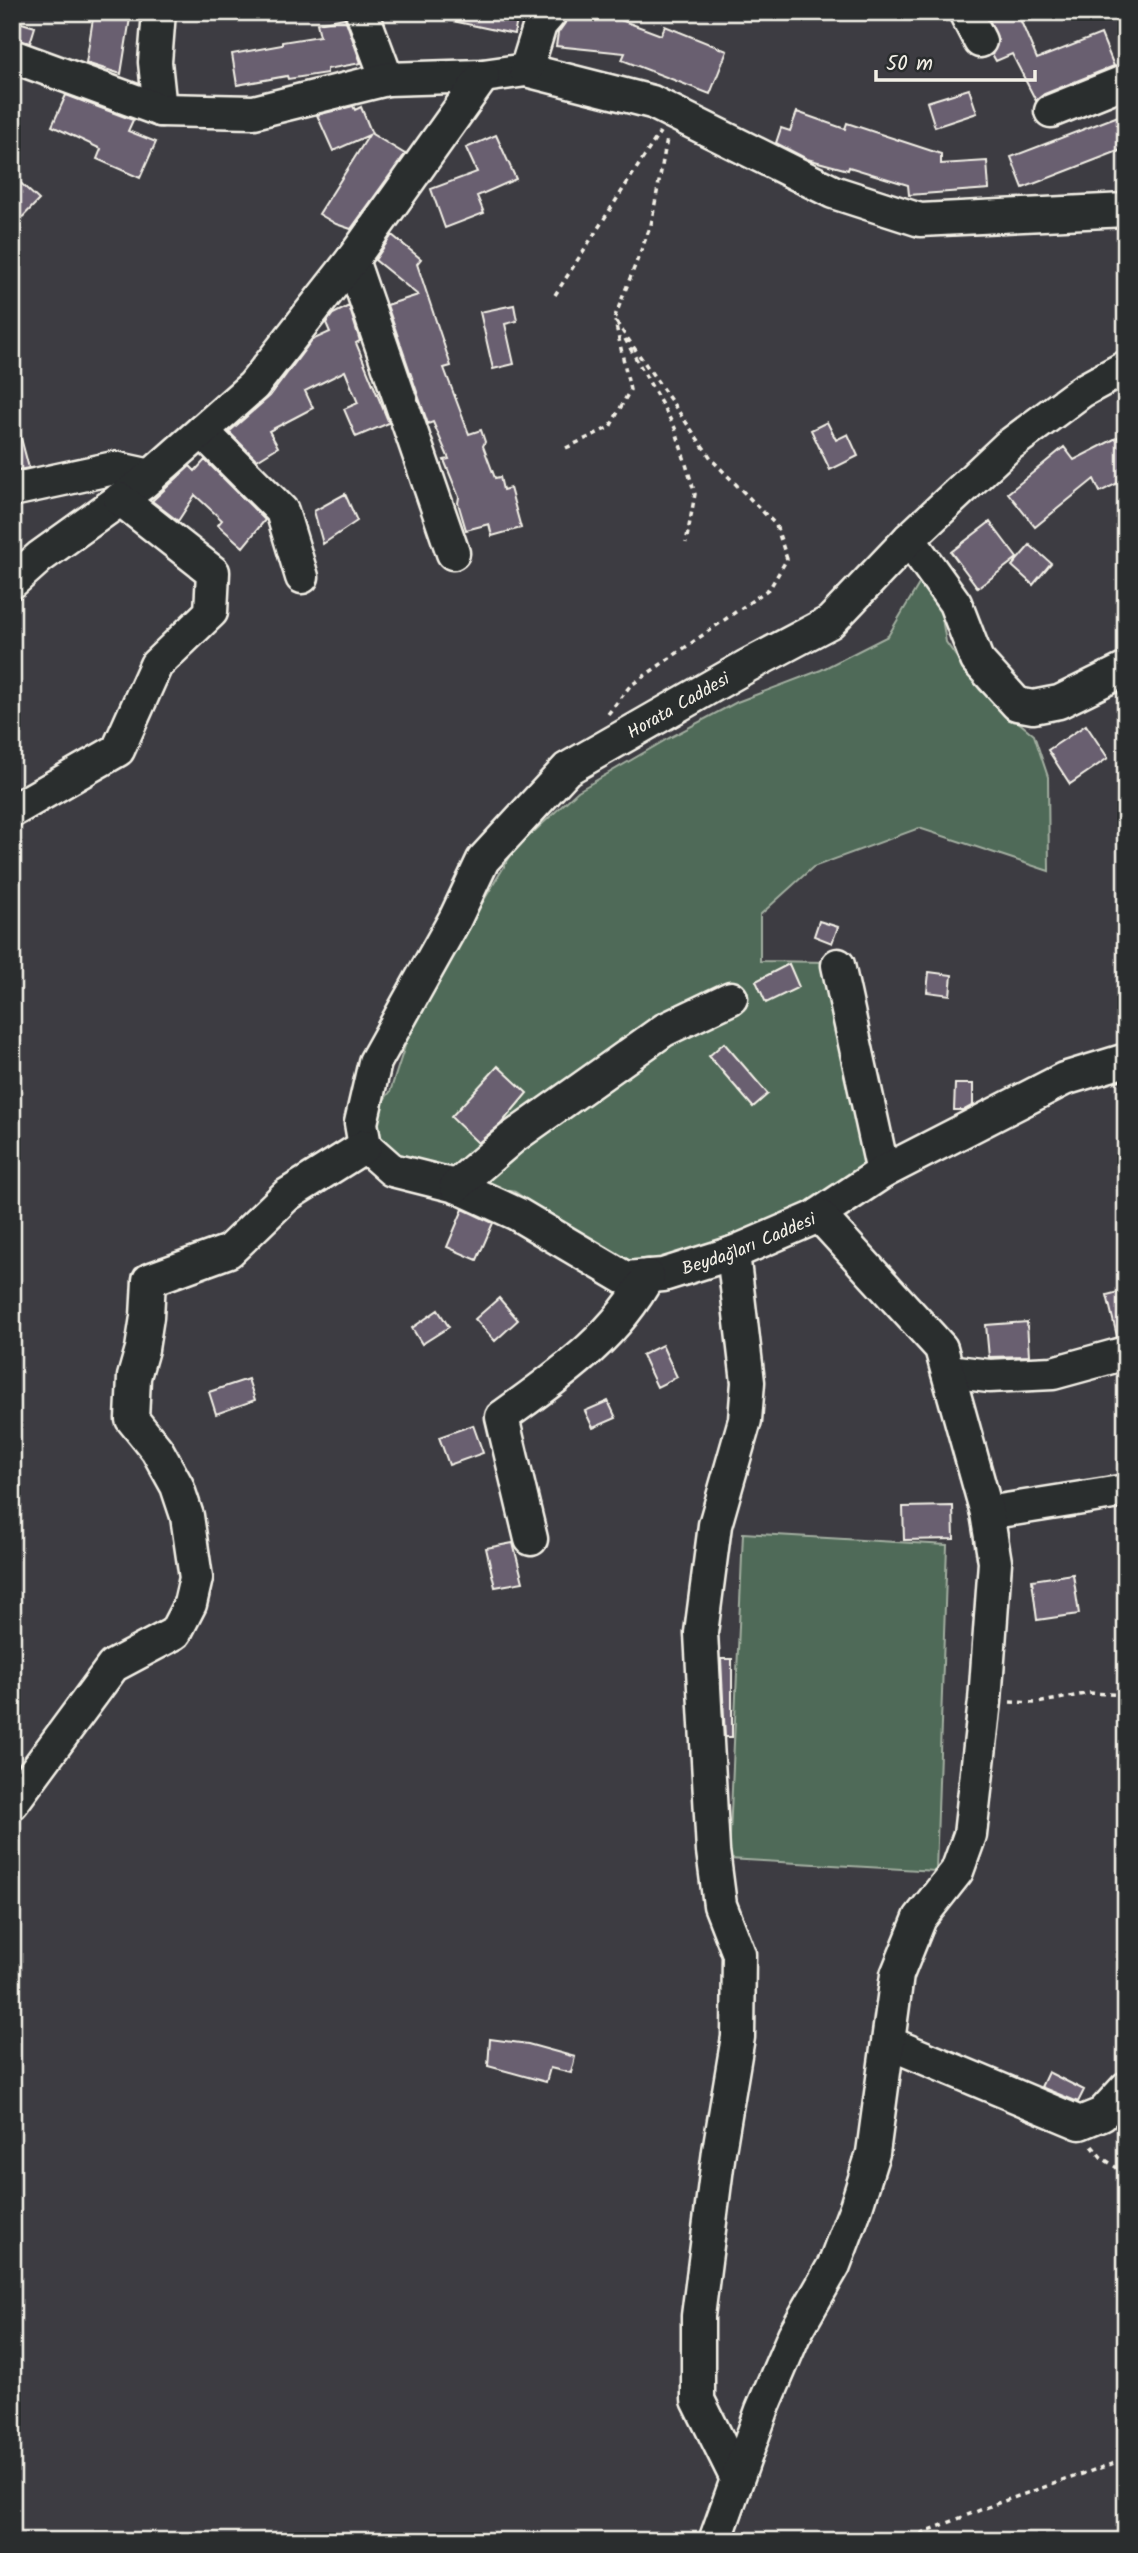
<svg xmlns="http://www.w3.org/2000/svg" width="1138" height="2553" font-family="Kalam,sans-serif">
	<style>
		.green { fill: #506a58; stroke: #a2aea0; stroke-width: 2 }
		.building { fill: #695f70; stroke: #f4f1e8; stroke-width: 2 }
		.lines { fill: none; stroke-linecap: round; stroke-linejoin: round }
		.minor-casing { stroke: #f4f1e8; stroke-width: 37 }
		.path { stroke: #f4f1e8; stroke-width: 3.5; stroke-dasharray: 5 5; stroke-linecap: butt }
		.minor { stroke: #2a2d2e; stroke-width: 32 }
		.labels { text-anchor: middle; stroke-width: 6; stroke-linejoin: round; paint-order: stroke }
		.street-label { font-size: 18px; fill: #f4f1e8; stroke: #2a2d2e }
	</style>
	<rect width="100%" height="100%" fill="#3d3c42"/>
	<filter id="ink" filterUnits="userSpaceOnUse"><feTurbulence type="fractalNoise" baseFrequency=".0143" numOctaves="2"/><feDisplacementMap in="SourceGraphic" scale="14" xChannelSelector="R" yChannelSelector="G"/><feConvolveMatrix kernelMatrix="1 2 1 2 8 2 1 2 1" color-interpolation-filters="sRGB"/></filter>
	<g filter="url(#ink)">
		<path class="green" d="M922,579L937,588L946,642L980,690L1034,735L1048,777L1049,871L919,828L813,867L760,915V961L828,962L869,1164L821,1199L667,1263L623,1264L515,1192L485,1184L444,1167L397,1161L380,1147L374,1112L390,1092L415,1015L514,850L578,791L669,738L737,702L821,670L888,636Z
			M743,1533L947,1545L936,1871L729,1859Z"/>
		<path class="building" d="M94,12H131L121,74L86,63Z
			M449,12H519L514,34L448,20Z
			M569,12L621,16V20L661,35L665,26L727,51L710,94L622,60L625,53L556,46L558,33L565,23Z
			M986,12H1017L1037,59L1101,34L1114,66L1044,94L1036,101L1012,54L996,61L992,54L998,41Z
			M345,18L361,63L327,69V73L288,79L287,76L237,85L232,54L282,45V42L320,36L317,23Z
			M12,20L35,27L30,43L12,38Z
			M969,89L977,113L935,127L927,102Z
			M66,95L133,120L128,131L156,142L140,178L97,159L101,149L52,126Z
			M353,106L355,110L361,107L372,134L405,154L351,229L336,224L319,214L369,135L333,151L317,115Z
			M797,112L845,129L847,123L941,154V164L987,161L989,189L909,195L908,185L849,167L848,170L807,159L776,143L781,128L790,131Z
			M1126,113V148L1023,188L1011,157Z
			M496,135L516,179L477,196L484,213L445,228L431,189L477,172L466,148Z
			M12,175L39,200L12,228Z
			M392,235L421,259L417,264L451,366L444,368L469,434L481,430L485,442L483,446L495,478L500,477L503,490L510,488L521,528L492,536L489,524L466,530L458,503L459,497L444,460L449,459L433,422L428,424L387,305L418,295L375,260Z
			M514,305L517,321L505,324L514,364L493,369L480,312Z
			M349,306L360,341L356,343L389,423L356,437L344,409L358,403L345,371L305,391L313,408L269,431L278,447L257,460L229,432L270,396L312,340L330,332L326,323L333,314Z
			M827,422L836,440L848,434L858,456L830,470L811,430Z
			M18,427L29,468L12,471V428Z
			M1126,433V479L1100,492L1094,479L1035,527L1008,493L1064,447L1074,460Z
			M205,460L265,520L243,547L218,525L222,520L195,495L178,521L152,501L190,466L195,471Z
			M345,494L357,521L323,544L314,511Z
			M990,522L1017,558L978,588L951,552Z
			M1030,545L1051,563L1033,585L1012,566Z
			M1086,725L1108,758L1070,784L1048,750Z
			M819,921L838,927L832,943L814,936Z
			M789,964L799,987L766,1003L756,981Z
			M929,972L952,975L950,995L927,992Z
			M724,1043L768,1094L753,1107L709,1056Z
			M498,1066L527,1093L501,1124L478,1143L451,1117Z
			M955,1084H973V1105L964,1110H954Z
			M463,1209L493,1223L477,1260L447,1247Z
			M1126,1290V1335L1117,1336L1107,1295Z
			M499,1298L518,1320L495,1341L475,1319Z
			M438,1310L449,1327L422,1344L412,1328Z
			M1027,1322L1029,1356L989,1357L986,1325Z
			M662,1345L677,1377L657,1387L642,1355Z
			M248,1379L255,1400L216,1414L209,1392Z
			M608,1401L616,1418L593,1428L585,1411Z
			M473,1425L483,1453L449,1465L439,1437Z
			M953,1506L954,1539L904,1540L903,1507Z
			M513,1543L523,1582L495,1587L486,1548Z
			M1073,1574L1079,1614L1037,1620L1032,1580Z
			M721,1659H732V1737H725Z
			M490,2039L528,2044L575,2057L571,2073L550,2068L546,2082L488,2066Z
			M1048,2072L1084,2090L1078,2102L1041,2087Z"/>
		<g class="lines">
			<defs>
				<g id="minor">
					<path d="M159,12L155,62L160,110"/>
					<path d="M362,12L387,79"/>
					<path d="M965,12L980,41"/>
					<path d="M12,56L160,110L254,112L387,79L483,76L526,70L652,102L833,192L920,220L1126,210"/>
					<path d="M526,70L540,25L551,12"/>
					<path d="M1051,111L1126,81"/>
					<path d="M352,260L453,553"/>
					<path d="M202,431L282,511L302,577"/>
					<path d="M12,490L114,468L151,476"/>
					<path d="M909,539L955,603L977,660L1017,704L1033,707L1059,702L1126,669"/>
					<path d="M12,582L40,557L143,483L253,386L352,260L483,76"/>
					<path d="M12,811L118,750L156,665L211,612L213,572L120,499"/>
					<path d="M838,965L883,1172"/>
					<path id="s1" d="M365,1146L361,1123L375,1062L455,919L483,860L567,769L747,666L830,622L909,539L1008,446L1082,391L1126,367"/>
					<path id="s2" d="M365,1146L392,1170L456,1186L517,1214L625,1278L663,1275L733,1253L814,1218L883,1172L1064,1079L1126,1060"/>
					<path d="M456,1186L512,1138L664,1030L731,998"/>
					<path d="M733,1253L748,1382L745,1420L715,1525L701,1633L713,1851L720,1905L739,1954L738,2037L719,2151L698,2316V2400L737,2479"/>
					<path d="M948,1371L989,1376L1053,1373L1126,1353"/>
					<path d="M987,1513L1126,1491"/>
					<path d="M531,1539L502,1417C558,1376 615,1338 648,1276"/>
					<path d="M12,1803L113,1666L175,1633L190,1604L196,1578L187,1516L177,1486L157,1450L132,1419L134,1377L142,1349L147,1317L149,1280L229,1251L287,1195L365,1146"/>
					<path d="M889,2043L1080,2123L1102,2114L1126,2088"/>
					<path d="M715,2541L762,2410L794,2335L834,2265L856,2207L873,2153L897,1975L920,1918L957,1871L970,1835L985,1701L995,1562L987,1513L941,1348L819,1215"/>
				</g>
			</defs>
			<use href="#minor" class="minor-casing"/>
			<path class="path" d="M555,295L660,132
				M625,339L675,428L695,494L686,543
				M566,448L610,427L630,390L615,321
				M608,714L630,686L770,588L787,559L776,525L713,461L614,319L651,225L667,139
				M1010,1702L1037,1703L1090,1693L1126,1695
				M1092,2146L1101,2157L1126,2174
				M902,2541L998,2503L1126,2459"/>
			<use href="#minor" class="minor"/>
		</g>
	</g>
	<g class="labels">
		<g class="street-label">
			<text dy="6" stroke="none"><textPath href="#s1" startOffset="567">Horata Caddesi</textPath></text>
			<text dy="6" stroke="none"><textPath href="#s2" startOffset="424">Beydağları Caddesi</textPath></text>
		</g>
	</g>
	<rect width="1138" height="2553" fill="none" stroke="#2a2d2e" stroke-width="42"/>
	<rect x="21" y="21" width="1096" height="2511" fill="none" stroke="#f4f1e8" stroke-width="2.5" filter="url(#ink)"/>
	<path d="M876 70v10h159v-10" fill="none" stroke="#f4f1e8" stroke-width="3.5"/>
	<text x="886" y="70" font-size="21" fill="#f4f1e8" stroke="#2a2d2e" stroke-width="5" paint-order="stroke">50 m</text>
</svg>
